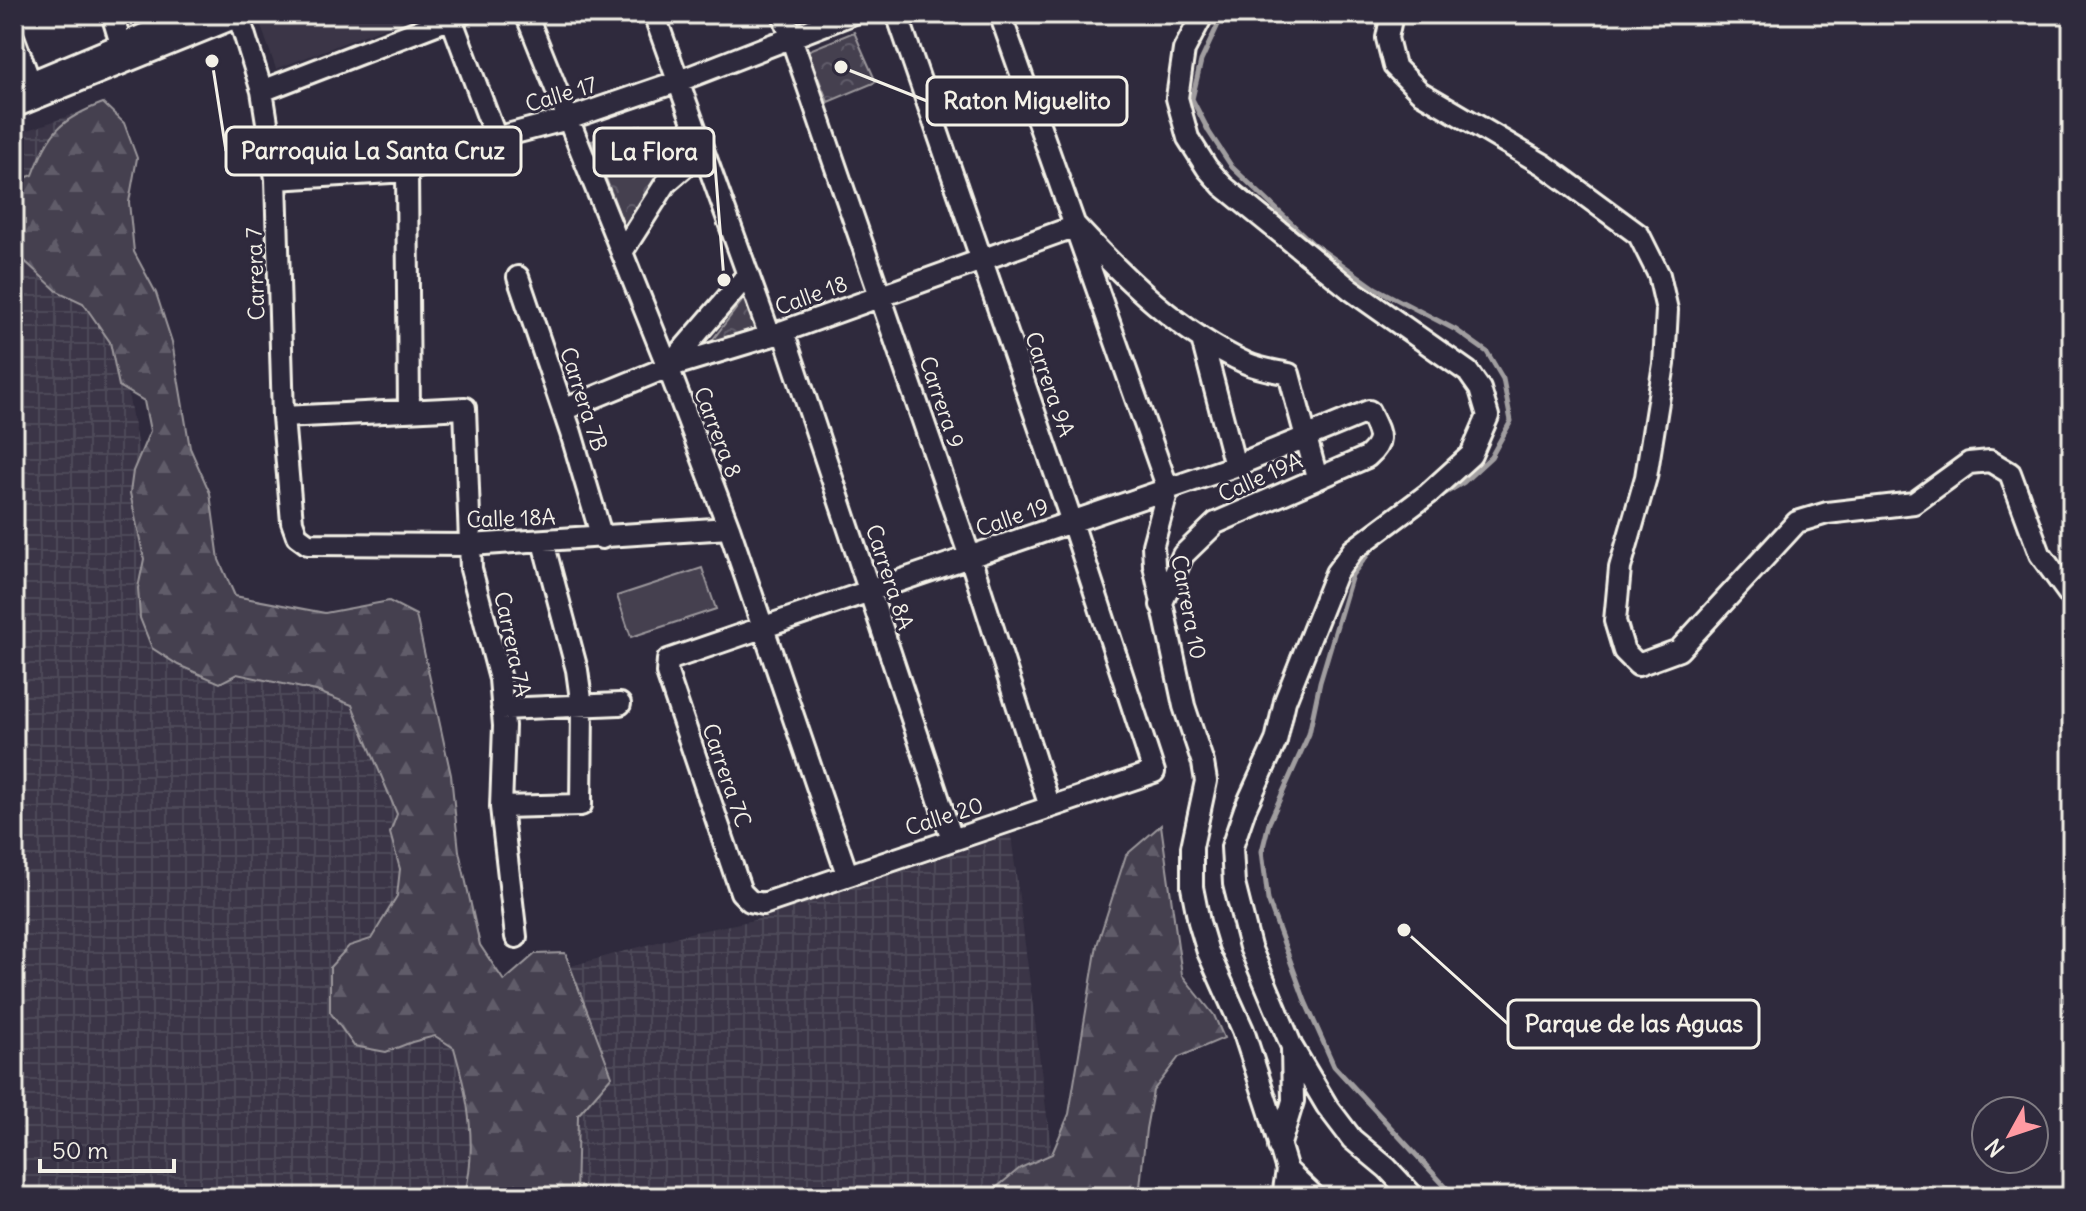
<svg xmlns="http://www.w3.org/2000/svg" width="2086" height="1211" font-family="Delius,sans-serif">
	<style>
		.built { fill: #3b3647 }
		.industrial { fill: url(#industrial-grid) }
		.forest { fill: url(#forest-firs); stroke: #9c989c; stroke-width: 2 }
		.park { fill: url(#park-crowns); stroke: #9c989c; stroke-width: 2 }
		.pitch { fill: #454050; stroke: #9c989c; stroke-width: 2 }
		.lines { fill: none; stroke-linecap: round; stroke-linejoin: round }
		.stream { stroke: #a19ea0; stroke-width: 5 }
		.minor-casing { stroke: #f4f1e8; stroke-width: 26 }
		.minor { stroke: #2f2a3d; stroke-width: 20 }
		.labels { text-anchor: middle; stroke-width: 6; stroke-linejoin: round; paint-order: stroke }
		.street-label { font-size: 22px; fill: #f4f1e8; stroke: #2f2a3d }
		.leader { fill: none; stroke: #f4f1e8; stroke-width: 3 }
		.callout-dot { fill: #f4f1e8; stroke: #2f2a3d; stroke-width: 3 }
		.callout { fill: #2f2a3d; stroke: #f4f1e8; stroke-width: 3 }
		.callout-label { font-size: 24px; text-anchor: middle; font-weight: bold; fill: #f4f1e8 }
	</style>
	<defs>
		<pattern id="industrial-grid" width="8" height="8" patternUnits="userSpaceOnUse" patternTransform="scale(2)"><rect width="8" height="8" fill="#3b3647"/><path d="M0 4h8M4 0v8" fill="none" stroke="#4e4a59"/></pattern>
		<pattern id="forest-firs" width="22" height="20" patternUnits="userSpaceOnUse" patternTransform="scale(2)"><rect width="22" height="20" fill="#454050"/><path d="M5 1l3.5 6h-7zM16 11l3.5 6h-7z" fill="#605c69"/></pattern>
		<pattern id="park-crowns" width="20" height="18" patternUnits="userSpaceOnUse" patternTransform="scale(2)"><rect width="20" height="18" fill="#454050"/><path d="M2 6a3 3 0 1 1 6 0M12 15a3 3 0 1 1 6 0" fill="none" stroke="#605c69"/></pattern>
	</defs>
	<rect width="100%" height="100%" fill="#2f2a3d"/>
	<filter id="ink" filterUnits="userSpaceOnUse"><feTurbulence type="fractalNoise" baseFrequency=".0125" numOctaves="2"/><feDisplacementMap in="SourceGraphic" scale="16" xChannelSelector="R" yChannelSelector="G"/><feConvolveMatrix kernelMatrix="1 2 1 2 8 2 1 2 1" color-interpolation-filters="sRGB"/></filter>
	<g filter="url(#ink)">
		<path class="built" d="M257,14H419L276,69Z"/>
		<path class="industrial" d="M77,113L172,635L391,701L492,988L690,933L755,920L1011,835L1052,1155L1020,1168L985,1197H576L578,1115L471,1147V1172L464,1197H14V135Z"/>
		<path class="forest" d="M103,103L124,123L137,158L129,202L134,252L156,293L172,342L190,448L210,493L219,560L235,596L325,613L389,601L416,615L451,775L459,851L480,945L504,981L535,954L565,953L612,1076L578,1115L576,1197H464C478,1148 468,1096 454,1048L435,1036L412,1042L386,1052L354,1046L330,1012V967L349,946L371,939L397,896L400,869L390,833L397,814L352,705L316,691L237,674L220,683L178,665L152,648L140,618L138,588L144,559L130,493L133,471L150,431L144,401L119,386L110,342L83,303L57,291L14,251V182L33,175C49,132 60,119 103,103Z
			M1161,825L1182,975L1214,1015L1224,1038L1179,1057L1153,1091L1146,1129L1139,1197H985L1020,1168L1052,1154L1069,1114L1097,945L1126,855Z"/>
		<path class="park" d="M854,32L876,82L828,102L807,51Z
			M641,125L659,178L625,229L592,141Z
			M746,296L757,325L753,332L707,347Z"/>
		<path class="pitch" d="M702,568L716,609L631,637L617,596Z"/>
		<g class="lines">
			<path class="stream" d="M1223,14L1201,61L1192,99L1209,132L1232,167L1312,243L1375,288L1456,330L1487,352L1503,379L1511,421L1491,457L1464,482L1437,498
				M1375,545L1352,575L1320,682L1309,734L1269,823L1262,851L1268,900L1305,1001L1334,1066L1455,1197"/>
			<defs>
				<path id="minor" d="M112,14L121,44
					M238,14L262,91L276,179L283,417L292,522L297,536L308,544L470,545L729,528
					M526,14L668,367L729,528L847,874
					M654,14L770,336
					M783,14L970,557L1050,807
					M897,14L1072,522L1154,772L763,904L750,901L741,892L667,673L668,660L1235,466L1369,411C1378,432 1387,440 1367,457L1216,523L1183,555L1161,605
					M1000,14L1168,489L1153,545L1154,565L1184,706L1203,763L1206,781L1192,847V887L1199,922L1208,952L1243,1030L1270,1113L1287,1170L1283,1197
					M1203,14L1184,50L1177,98L1188,138L1207,168L1223,186L1350,289L1468,372L1480,389L1488,416L1471,455L1428,494L1353,550L1336,573L1285,701L1276,741L1245,809L1232,847L1234,884L1250,947L1292,1047L1327,1106L1352,1139L1387,1168L1414,1197
					M1392,14L1387,38L1394,66L1420,92L1544,165L1639,235L1659,275L1667,310L1664,364L1646,477L1620,568L1615,621L1624,651L1638,665L1679,650L1797,522L1827,513L1914,503L1969,463L1990,461L2010,473L2040,554L2072,598
					M451,18L496,138
					M14,39L35,95
					M14,89L194,14
					M262,91L462,14
					M14,107L239,16
					M407,171L409,411
					M276,179L407,171L496,138L568,119L679,81L852,14
					M622,252L666,183L703,151
					M518,277L571,433L602,538
					M783,331L952,839
					M1202,339L1235,466
					M668,367L748,274
					M563,410L668,367L770,336L1076,226C1125,279 1180,333 1246,363C1259,369 1275,371 1289,374L1317,478
					M283,417L465,408L471,569L500,679L504,726L501,807L516,937
					M502,709L620,704
					M501,807L581,805L582,707L577,670L543,542
					M1279,1147L1293,1101L1292,1049
					M1287,1170L1315,1197"/>
			</defs>
			<use href="#minor" class="minor-casing"/>
			<use href="#minor" class="minor"/>
		</g>
	</g>
	<g class="labels">
		<g class="street-label">
			<text transform="translate(561 94) rotate(-17)" y="8">Calle 17</text>
			<text transform="translate(255 274) rotate(-92)" y="8">Carrera 7</text>
			<text transform="translate(811 295) rotate(-20)" y="8">Calle 18</text>
			<text transform="translate(1050 384) rotate(71)" y="8">Carrera 9A</text>
			<text transform="translate(584 399) rotate(72)" y="8">Carrera 7B</text>
			<text transform="translate(942 402) rotate(71)" y="8">Carrera 9</text>
			<text transform="translate(718 432) rotate(69)" y="8">Carrera 8</text>
			<text transform="translate(1260 477) rotate(-24)" y="8">Calle 19A</text>
			<text transform="translate(1012 517) rotate(-19)" y="8">Calle 19</text>
			<text transform="translate(511 518) rotate(-2)" y="8">Calle 18A</text>
			<text transform="translate(890 577) rotate(72)" y="8">Carrera 8A</text>
			<text transform="translate(1189 607) rotate(79)" y="8">Carrera 10</text>
			<text transform="translate(513 644) rotate(78)" y="8">Carrera 7A</text>
			<text transform="translate(727 775) rotate(71)" y="8">Carrera 7C</text>
			<text transform="translate(944 816) rotate(-18)" y="8">Calle 20</text>
		</g>
	</g>
	<path class="leader" d="M841 67L927 101M212 61L226 151M724 280L714 152M1404 930L1508 1024"/>
	<g class="callout-dot">
		<circle cx="841" cy="67" r="8"/>
		<circle cx="212" cy="61" r="8"/>
		<circle cx="724" cy="280" r="8"/>
		<circle cx="1404" cy="930" r="8"/>
	</g>
	<g class="callout">
		<rect x="927" y="77" width="200" height="48" rx="8"/>
		<rect x="226" y="127" width="295" height="48" rx="8"/>
		<rect x="594" y="128" width="120" height="48" rx="8"/>
		<rect x="1508" y="1000" width="251" height="48" rx="8"/>
	</g>
	<g class="callout-label">
		<text x="1027" y="109">Raton Miguelito</text>
		<text x="373" y="159">Parroquia La Santa Cruz</text>
		<text x="654" y="160">La Flora</text>
		<text x="1634" y="1032">Parque de las Aguas</text>
	</g>
	<rect width="2086" height="1211" fill="none" stroke="#2f2a3d" stroke-width="48"/>
	<rect x="24" y="24" width="2038" height="1163" fill="none" stroke="#f4f1e8" stroke-width="3" filter="url(#ink)"/>
	<g transform="translate(2010 1135) rotate(230)"><circle r="38" fill="#2f2a3d" stroke="#7e7a81" stroke-width="2"/>
	<path d="M0-6L14 30L0 20L-14 30Z" fill="#ff9aa2"/>
	<text y="-12" font-size="22" font-weight="bold" text-anchor="middle" fill="#f4f1e8">N</text>
	</g>
	<path d="M40 1159v12h134v-12" fill="none" stroke="#f4f1e8" stroke-width="4"/>
	<text x="52" y="1159" font-size="24" fill="#f4f1e8" stroke="#2f2a3d" stroke-width="6" paint-order="stroke">50 m</text>
</svg>
